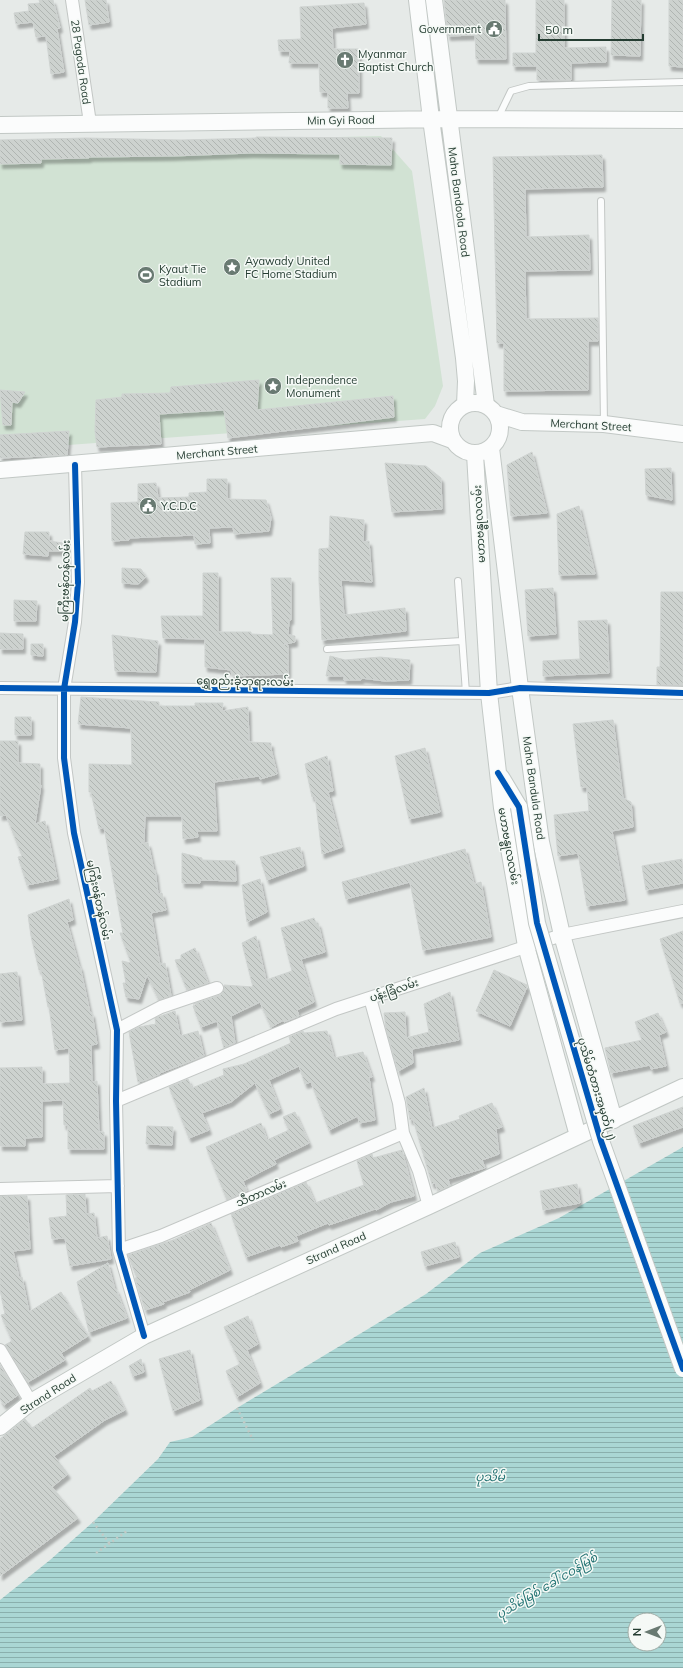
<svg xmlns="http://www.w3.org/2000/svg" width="683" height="1668" font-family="Mulish,'Noto Sans Myanmar',sans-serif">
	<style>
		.green { fill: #d1e2d3 }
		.water { fill: url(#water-rules); fill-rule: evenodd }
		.building { fill: url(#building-back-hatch); stroke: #cfd3d1; filter: url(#shadow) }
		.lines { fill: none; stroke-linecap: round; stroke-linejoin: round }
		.lane-casing { stroke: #c3c7c5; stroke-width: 8 }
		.street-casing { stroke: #c3c7c5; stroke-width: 14 }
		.secondary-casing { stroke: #c2c8c5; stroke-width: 18 }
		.path { stroke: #c2cac6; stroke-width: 2.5; stroke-dasharray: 2 3; stroke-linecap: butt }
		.lane { stroke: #fbfcfc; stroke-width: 6 }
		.street { stroke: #fbfcfc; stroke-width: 12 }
		.secondary { stroke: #fbfcfc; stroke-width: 16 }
		.secondary-bridge-casing { stroke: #c2c8c5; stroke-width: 18; stroke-linecap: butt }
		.secondary-bridge { stroke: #fbfcfc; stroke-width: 16 }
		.cycleway-casing { stroke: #f5f9f6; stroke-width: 8 }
		.cycleway { stroke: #0057b8; stroke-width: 6 }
		.labels { text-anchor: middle; stroke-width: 3; stroke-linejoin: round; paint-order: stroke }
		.poi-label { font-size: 11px; fill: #253d32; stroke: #f5f9f6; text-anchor: start }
		.street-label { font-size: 11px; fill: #253d32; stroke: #f5f9f6 }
		.water-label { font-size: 12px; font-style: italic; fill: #247474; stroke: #f5f9f6 }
	</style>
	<defs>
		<pattern id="water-rules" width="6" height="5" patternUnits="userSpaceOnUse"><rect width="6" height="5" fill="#aad6d4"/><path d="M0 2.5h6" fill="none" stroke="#8aafad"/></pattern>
		<pattern id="building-back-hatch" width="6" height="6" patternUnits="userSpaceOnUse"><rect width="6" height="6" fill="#cdd2cf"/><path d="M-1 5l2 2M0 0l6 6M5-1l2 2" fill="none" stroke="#b0b5b2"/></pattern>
		<filter id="shadow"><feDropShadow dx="2.5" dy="4.5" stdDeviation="1" flood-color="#0004"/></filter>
	</defs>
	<rect width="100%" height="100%" fill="#e6eae8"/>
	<path class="green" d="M381,136L412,171L443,386L435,406L425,419L0,450V145Z"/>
	<path class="water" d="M683,1147V1668H0V1600L50,1560L93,1522L158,1459L170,1442L192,1437L237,1408L426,1294L480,1253L559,1218ZM635,1620H659V1644H635Z"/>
	<path class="building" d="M39,0H53L60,28L57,29L64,72L51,74L46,36L36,37L33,22L16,24L14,13L29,11L28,4L40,3Z
		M85,0H106L109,22L89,25Z
		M444,0H505L506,59H476L475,35L448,36Z
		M536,0H564V48L606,47V62L571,63V80H537V66H513V53H536Z
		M612,0H641L640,56L611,55Z
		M669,0H683V67L669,66Z
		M364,3L366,24L332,28L333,49H359V93H347L348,108H328V92H320L319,63H289L290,51H279L278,40L301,39L300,7Z
		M256,137L392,138L391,165L340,164V154L251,153L173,156L89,157V158L41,159V163L0,164V140L86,138L181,140L256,138Z
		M602,155L603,187L525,189L526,237L589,235L590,270L525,271L526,319L598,318V341H588V390L504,391V343H497L493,157Z
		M259,380L257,410L393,396L394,417L228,438L224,410L159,414L161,444L97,447L95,431L96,400L122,397V394L170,393L171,387Z
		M0,390L25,392L18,403L12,402L11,425H3Z
		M69,431L67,455L0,458V435Z
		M532,452L547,513L511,516L507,465Z
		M385,463L426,466L441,478L442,509L392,512Z
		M671,468L672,500L646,495L645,469Z
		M207,479H227V499L266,500L271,518L269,531L234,534L233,527L209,528L210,543L195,544L194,535L129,538V540L112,541L111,503L138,502V484L156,483L158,498L189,497V493L207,492Z
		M579,506L595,574L559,575L557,514Z
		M330,516L364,520L363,542L369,541L372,582L341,580L344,615L405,608L406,631L322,640L319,580V549L329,548Z
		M25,532H49V541L70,544V551H48V556L23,554Z
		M122,568L141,569L146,577L138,584L122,583Z
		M203,573H218V632H251V634L273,635L271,578H291V620H289L288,635L295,636V642L284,644L288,645V674L232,676L231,670L205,667V639L163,638L161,616H203Z
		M553,588L556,634L528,636L525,590Z
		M661,592H683V685H657V667H660Z
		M14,600L37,601L36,621H14Z
		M607,620L609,673L543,676V661L580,659L578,621Z
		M0,633L23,634V649H0Z
		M112,635L158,641L156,672L115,671Z
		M31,644H43V656L31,655Z
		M330,656L345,660L380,657L410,660L409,680L385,681L361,678V680H344V676H326Z
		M81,697L159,702V706H195V703H223L222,711L248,707L249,742L271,743V749L277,774L260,779L259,776L214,782L217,831H197L198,837L183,839L182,816H145L144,842L141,843H148L154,871L155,870L158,894L162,893L166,910L151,913L160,965L165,963L171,996L159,1000L147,975L139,999L126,997L123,983H126L122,961L131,963L120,933H123L104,827L99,829L91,792H89V764L132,765L131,728L78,724Z
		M15,717H31V735H15Z
		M613,720L623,798L631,802L633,827L612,831L625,900L587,906L578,853L558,856L554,815L589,811L587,787H581L573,724Z
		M0,741H18V763L40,764V785H41L35,824L45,821L57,879L27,885L18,857L22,856L6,815L0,816Z
		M425,748L440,812L409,819L395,756Z
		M327,756L333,791L328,792L342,847L322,854L315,796L312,797L305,764Z
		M300,847L304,866L267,880L260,857Z
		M465,849L474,884L481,882L491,937L423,950L410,882L346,899L342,882Z
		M182,853L202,858V860L235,861L236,881L200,880V883H182Z
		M682,859L683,883L646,890L642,866Z
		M260,879L267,912L247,922L242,885Z
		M69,899L73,920L67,922L79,966H80L90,1013H92L97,1044L91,1045L92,1082L97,1081L99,1132H104V1149H68V1125H64L63,1100L42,1101V1137L25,1138V1146H0V1068L42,1067V1084L70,1083L69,1048L55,1050L49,1007H48L41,970H39L31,936L28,915Z
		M314,918L316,923H318L325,952L301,959L314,1002L297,1010L299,1016L284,1022V1020L271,1027L260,1002L231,1016L235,1043L224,1048L217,1021L201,1027L193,1006L197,1004H193L220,995L224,990V985L253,987L242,943L256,936L266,980L292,971L281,928Z
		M683,931V1003H680L660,939Z
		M195,948L208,983L187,990L175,960L181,959V955Z
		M494,970L527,985V987L510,1026L476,1011Z
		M17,972L22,1020L0,1022V974Z
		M450,992L459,1040L412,1049L413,1063L398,1071L386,1029L384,1013L405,1012L406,1038L429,1032L424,1004Z
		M175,1011L180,1036L198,1031L204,1056L160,1073V1074L146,1080L138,1082L129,1032L139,1027L156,1024L155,1018Z
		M658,1013L666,1032L659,1035L666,1066L651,1069L650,1065L611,1073L605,1048L642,1040L635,1022Z
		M303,1031L304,1033L327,1031L334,1058L363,1052L372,1077H369L375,1120L359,1123L358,1116L329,1130L311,1082L305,1084L299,1066L269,1080L280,1109L269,1114L255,1083L231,1102L202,1113L209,1130L189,1138L169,1087L188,1079L192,1088L224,1075L223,1069L244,1064L291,1043L289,1037Z
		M424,1088L432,1128L460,1119L459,1116L492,1103L502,1127L496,1129L499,1154L482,1160L485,1168L448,1179L450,1186L438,1191L435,1183L432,1184L413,1119L410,1120L406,1097Z
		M683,1107V1127L639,1143L633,1126Z
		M295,1112L309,1143L274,1160L276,1164L243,1181L247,1191L227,1200L206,1147L261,1123L267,1140L289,1130L283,1117Z
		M147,1126L173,1127L172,1145L146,1144Z
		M402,1150L414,1196L391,1202L376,1210L375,1209L329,1225L328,1223L296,1236L298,1241L281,1247L280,1245L246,1257L231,1214L306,1182L315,1203L364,1185L357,1161L372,1154L373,1158Z
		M577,1184L580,1203L543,1210L540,1191Z
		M85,1194L86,1214L94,1213L97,1238L107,1236L111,1259L70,1266L65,1238L52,1239L49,1218L67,1216L66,1195Z
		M0,1196H27L30,1249L13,1251L19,1278L22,1277L29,1312L61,1292L88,1336L61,1353L65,1360L28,1382L5,1345L12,1341L1,1315L5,1314L0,1290Z
		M211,1223L230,1270L189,1290L190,1292L163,1302L164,1304L145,1310L135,1278H137L128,1255L173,1240Z
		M455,1242L459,1257L425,1266L421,1252Z
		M108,1263L115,1290L116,1289L127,1318L89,1332L77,1282Z
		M248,1316L258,1344L247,1350L260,1383L237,1397L226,1371L240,1364L224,1327Z
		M190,1350L200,1400L173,1411L159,1359Z
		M141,1359L144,1372L133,1376L129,1366Z
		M0,1365L18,1395L4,1405L0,1399Z
		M111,1381L125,1410L105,1420L54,1456L68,1474L52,1487L78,1518L0,1576V1439L25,1419L32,1428L90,1388L92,1391Z"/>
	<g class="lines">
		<defs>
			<path id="lane" d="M498,118L511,91L529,86L683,82
				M601,201L604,424
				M458,581L466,693
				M327,649L462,641"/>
			<path id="street" d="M72,0L90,123
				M75,465L78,582L75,622L64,689V758L74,833L117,1030L116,1101L119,1250L144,1336
				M0,688L489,693L520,688L683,693
				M370,998L399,1103L403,1133L419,1171L429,1206
				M117,1030L161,1007L217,988
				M116,1101L336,1009L562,935L683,911
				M0,1189L118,1186
				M119,1250L161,1236L403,1133
				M0,1350L31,1402"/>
			<path id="secondary" d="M417,0L431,119L464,358L466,381L465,405
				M434,0L486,405
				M0,125L448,119L683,120
				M450 428a25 25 0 1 1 50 0a25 25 0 1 1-50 0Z
				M496,414L522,422L604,424L683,434
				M491,448L520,688L541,842L562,935L614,1120
				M475,454L489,693L502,808L526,946L578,1136
				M0,470L433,433L452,440
				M501,777L519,807
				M0,1427L31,1402L144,1336L429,1206L683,1087"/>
		</defs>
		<use href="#lane" class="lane-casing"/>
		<use href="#street" class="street-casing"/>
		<use href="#secondary" class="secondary-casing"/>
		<path class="path" d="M237,1408L253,1440
			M93,1522L110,1544
			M96,1553L127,1531"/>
		<use href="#lane" class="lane"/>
		<use href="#street" class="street"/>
		<use href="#secondary" class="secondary"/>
		<defs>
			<path id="secondary-bridge" d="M519,807L537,923L601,1141L683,1369"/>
		</defs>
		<use href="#secondary-bridge" class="secondary-bridge-casing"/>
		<use href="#secondary-bridge" class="secondary-bridge"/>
		<defs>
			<path id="cycleway" d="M75,465L78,582L75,622L64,689V758L74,833L117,1030L116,1101L119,1250L144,1336
				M0,688L489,693L520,688L683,693
				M498,773L519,807L537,923L601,1141L683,1369"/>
		</defs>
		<use href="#cycleway" class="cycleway-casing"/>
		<use href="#cycleway" class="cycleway"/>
	</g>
	<defs>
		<symbol id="civic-disc" viewBox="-11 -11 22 22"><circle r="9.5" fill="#697a72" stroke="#f5f9f6"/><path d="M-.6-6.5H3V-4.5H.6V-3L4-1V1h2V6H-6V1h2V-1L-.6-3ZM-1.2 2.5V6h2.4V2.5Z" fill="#fff"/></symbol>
		<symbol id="church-disc" viewBox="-11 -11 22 22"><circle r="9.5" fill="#697a72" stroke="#f5f9f6"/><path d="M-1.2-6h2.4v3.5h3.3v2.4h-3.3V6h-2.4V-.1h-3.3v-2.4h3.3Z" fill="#fff"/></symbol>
		<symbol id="sight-disc" viewBox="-11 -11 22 22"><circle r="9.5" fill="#697a72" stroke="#f5f9f6"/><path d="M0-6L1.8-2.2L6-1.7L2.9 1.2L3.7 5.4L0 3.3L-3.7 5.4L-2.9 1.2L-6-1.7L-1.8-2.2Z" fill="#fff"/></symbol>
		<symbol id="stadium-disc" viewBox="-11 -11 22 22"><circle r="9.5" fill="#697a72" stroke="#f5f9f6"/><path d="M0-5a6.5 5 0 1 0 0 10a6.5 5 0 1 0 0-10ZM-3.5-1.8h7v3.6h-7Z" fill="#fff"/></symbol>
	</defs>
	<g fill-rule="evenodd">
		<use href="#civic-disc" x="484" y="19" width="20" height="20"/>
		<use href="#church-disc" x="335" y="50" width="20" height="20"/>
		<use href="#sight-disc" x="222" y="257" width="20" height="20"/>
		<use href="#stadium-disc" x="136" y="265" width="20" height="20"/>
		<use href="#sight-disc" x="263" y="376" width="20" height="20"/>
		<use href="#civic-disc" x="138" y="496" width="20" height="20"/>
	</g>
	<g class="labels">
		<g class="poi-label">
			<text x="481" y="33" text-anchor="end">Government</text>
			<text x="358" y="58">Myanmar<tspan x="358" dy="13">Baptist Church</tspan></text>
			<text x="245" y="265">Ayawady United<tspan x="245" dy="13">FC Home Stadium</tspan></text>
			<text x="159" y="273">Kyaut Tie<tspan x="159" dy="13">Stadium</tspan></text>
			<text x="286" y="384">Independence<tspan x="286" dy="13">Monument</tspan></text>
			<text x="161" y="510">Y.C.D.C</text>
		</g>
		<g class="street-label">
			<text transform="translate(81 62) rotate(82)" y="4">28 Pagoda Road</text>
			<text transform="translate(341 120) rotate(-1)" y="4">Min Gyi Road</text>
			<text transform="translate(459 202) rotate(83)" y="4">Maha Bandoola Road</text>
			<text transform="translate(591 425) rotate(3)" y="4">Merchant Street</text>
			<text transform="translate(217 452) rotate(-5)" y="4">Merchant Street</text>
			<text transform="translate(479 524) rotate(-93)" y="4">မဟာဗန္ဓုလလမ်း</text>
			<text transform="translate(65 581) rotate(-89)" y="4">မကြီးဗန်တန်လမ်း</text>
			<text transform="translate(245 681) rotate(1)" y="4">ရွှေစည်းခုံဘုရားလမ်း</text>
			<text transform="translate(534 788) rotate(82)" y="4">Maha Bandula Road</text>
			<text transform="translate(509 846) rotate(80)" y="4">မဟာဗန္ဓုလလမ်း</text>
			<text transform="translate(99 900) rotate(78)" y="4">မကြီးဗန်တန်လမ်း</text>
			<text transform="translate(394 990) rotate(-19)" y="4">ပန်းခြံလမ်း</text>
			<text transform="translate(597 1089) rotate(73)" y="4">ပုသိမ်တံတားအမှတ်(၂)</text>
			<text transform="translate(261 1193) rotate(-23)" y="4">သီတာလမ်း</text>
			<text transform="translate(336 1248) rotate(-24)" y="4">Strand Road</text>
			<text transform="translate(48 1394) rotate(-33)" y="4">Strand Road</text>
		</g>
		<g class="water-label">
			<text x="490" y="1481">ပုသိမ်</text>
			<text transform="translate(547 1586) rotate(-31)" y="4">ပုသိမ်မြစ် ခေါ် ငဝန်မြစ်</text>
		</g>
	</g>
	<g transform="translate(647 1632) rotate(270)"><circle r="19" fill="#f5f9f6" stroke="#a2aea8"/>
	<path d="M0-3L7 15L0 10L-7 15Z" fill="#697a72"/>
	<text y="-6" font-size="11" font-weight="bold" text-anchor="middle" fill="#253d32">N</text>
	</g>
	<path d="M539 34v6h104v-6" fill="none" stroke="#253d32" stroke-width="2"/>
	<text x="545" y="34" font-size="12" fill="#253d32" stroke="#f5f9f6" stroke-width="3" paint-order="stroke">50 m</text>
</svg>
